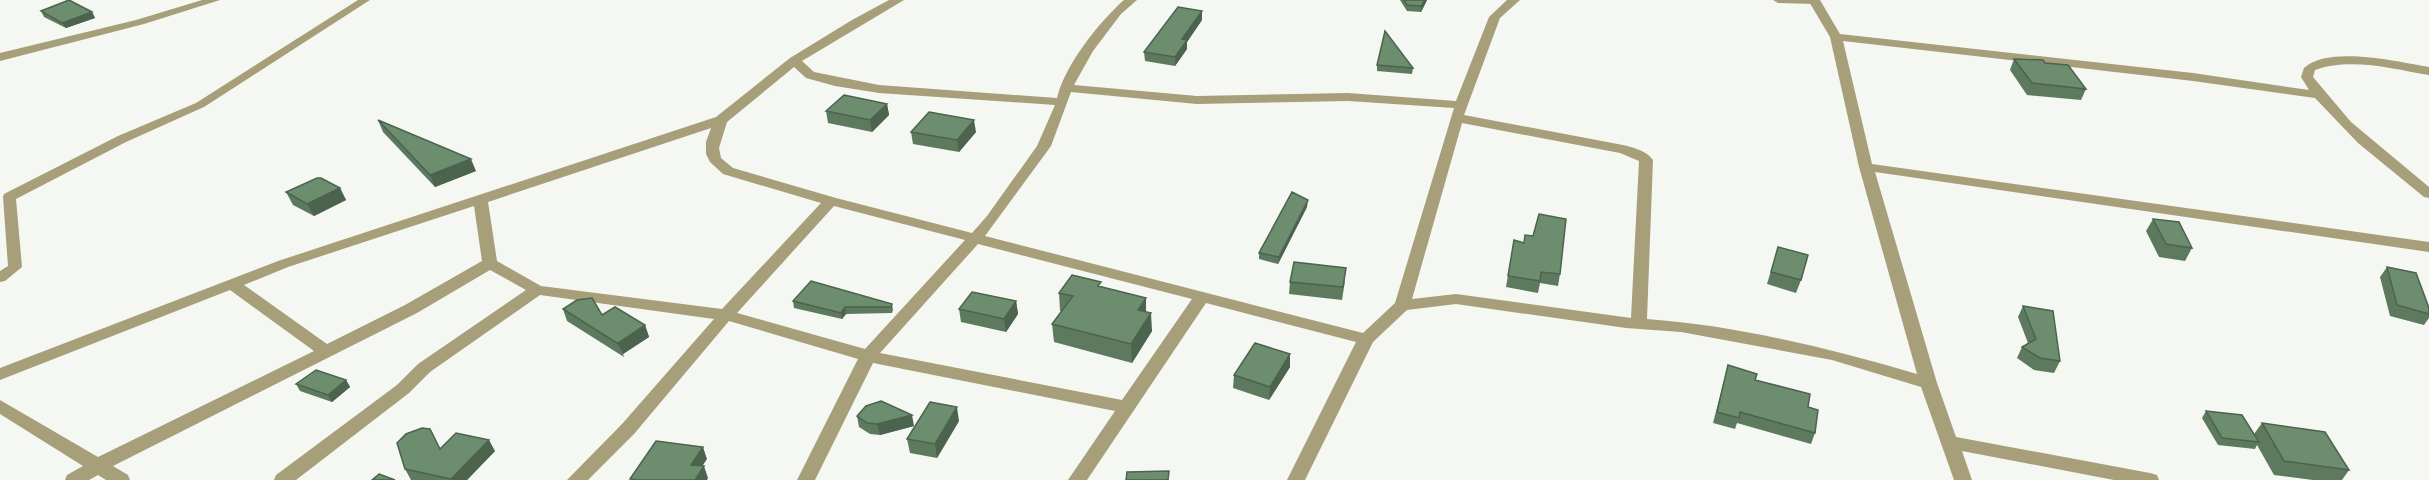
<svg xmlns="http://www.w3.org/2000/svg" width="2429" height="480" font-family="Montserrat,sans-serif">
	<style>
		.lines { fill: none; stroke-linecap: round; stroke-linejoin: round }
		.lane { fill: #a69f79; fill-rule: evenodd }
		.street { fill: #a69f79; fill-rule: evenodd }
		.wall { fill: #5d7a5f }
		.shaded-wall { fill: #4c634e }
		.building { fill: #6c8e6f; stroke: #4c634e; stroke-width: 1.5 }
	</style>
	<rect width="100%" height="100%" fill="#f5f7f2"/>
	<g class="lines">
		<path class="lane" d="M358,0H370L204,107L126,142L16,199L22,267L5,281L0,282V271L8,266L3,197L4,194L118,136L196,103Z
			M1773,0H1818L1819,1L1814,4L1778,3Z"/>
		<path class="street" d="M202,0H220L144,24L0,61V53L136,20Z
			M889,0H904L802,61L814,72L879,85L1057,98C1065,65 1099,22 1124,0H1137L1121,14L1093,51L1074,85L1197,96L1348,93L1456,101L1489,17L1507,0H1520L1500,18L1464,115L1623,145C1635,148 1645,150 1653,160L1647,319C1739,326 1829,348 1917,374L1859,167L1830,37L1808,0H1820L1840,34L2193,73L2309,90L2301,77L2304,68C2328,45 2399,62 2429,67V75C2393,69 2351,57 2315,70L2313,77L2351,122L2429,187V198L2424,197L2358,143L2315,98L2193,81L1843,41L1872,164L2429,242V252L1875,172L1937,383L1956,437L2150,473L2157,475L2159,480H2114L1962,451L1972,480H1954L1921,387L1832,360L1681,332L1626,328L1456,304L1407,310L1373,342L1305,480H1287L1356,342L1206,303L1087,480H1068L1115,411L873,363L815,480H797L858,359L729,321L634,434L588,480H567L622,424L714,319L540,295L430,372L409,393L296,480H274L276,475L397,385L418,364L526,290L490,270L417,313L113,466L128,475L130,480H106L98,475L89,480H65L67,475L83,466L0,414V400L98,457L314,351L230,290L0,380V368L278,261L716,117L790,58L852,20ZM794,67L806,78L835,86L879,93L1055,105L1037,146L987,216L972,233L836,198L733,168L721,158L719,148L727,122ZM1071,92L1197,104L1348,101L1454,108L1395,303L1363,333L985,236L1051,146ZM1462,123L1620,153L1639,161L1631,318L1456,294L1412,299ZM711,128L706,142V154L710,162L723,174L821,203L722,309L541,286L497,261L488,202ZM474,206L482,261L405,305L327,344L244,285L288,267ZM834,206L965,240L865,349L737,313ZM978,244L1192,299L1122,400L880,353Z"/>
	</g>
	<path class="wall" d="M1400,0H1427L1421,12L1407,11Z
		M41,11L92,12L95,18L66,28L44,17Z
		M1202,20L1187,42V49L1175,66L1145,61L1144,52Z
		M2014,59L2045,63L2086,89L2081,100L2027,95L2010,70Z
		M1377,65L1413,68L1412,74L1377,71Z
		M887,104L889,115L872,132L828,123L826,111Z
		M378,120L476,171L435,187L383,132Z
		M911,132H976L959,152L913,144Z
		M340,188L346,200L314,216L293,205L286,192Z
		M1307,207L1278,264L1259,259V253Z
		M2153,219L2192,248L2185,261L2159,257L2146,231Z
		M1514,240L1560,274L1558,286L1540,283L1538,293L1506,287Z
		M1778,247L1801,280L1796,293L1767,284Z
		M2387,267L2429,314V318L2424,325L2390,316L2380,277Z
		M1345,281L1342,300L1289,294L1290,282Z
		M1101,286L1146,312L1152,331L1132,363L1054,342L1052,324L1062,311H1060L1059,293Z
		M793,301L892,304L893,310L892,313L846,314L842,319L794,308Z
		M1016,301L1018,314L1006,332L961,322L959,309Z
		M2023,306L2060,361L2054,373L2034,370L2017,358L2022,347L2028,343L2018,317Z
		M563,309L602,315L645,325L649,337L623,354L624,357L567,321Z
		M1290,354V367L1269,400L1233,388L1234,375Z
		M1728,365L1808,407L1815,433L1811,444L1737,423L1735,429L1713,423Z
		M346,380L350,387L332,402L300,391L296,384Z
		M2206,411L2254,434L2262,423L2349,470L2342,480H2313L2274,475L2257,445L2255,449L2218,445L2202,418Z
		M857,416L914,426L880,435L870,434L859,427Z
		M959,421L937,458L910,453L907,439Z
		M440,449L495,451L467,480H411L405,469Z"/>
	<path class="shaded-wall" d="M1425,0H1427L1421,12V6Z
		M1202,11V20L1187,42V49L1175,66V57L1182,39Z
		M92,12L95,18L66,28L62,23Z
		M887,104L889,115L872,132L870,120Z
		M974,120L976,132L959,152L957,140Z
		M471,159L476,171L435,187L430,175Z
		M340,188L346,200L314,216L307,204Z
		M1308,200L1307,207L1278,264L1279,257Z
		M1146,298V315L1138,310Z
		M1016,301L1018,314L1006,332L1004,319Z
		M845,307L846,314L842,319L841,313Z
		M1151,313L1152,331L1132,363L1131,344Z
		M645,325L649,337L623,354L618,343Z
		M1290,354V367L1269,400L1270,387Z
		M346,380L350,387L332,402L328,395Z
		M957,407L959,421L937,458L935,444Z
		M912,415L914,426L880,435L877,424Z
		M489,440L495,451L467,480H452L451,479Z
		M703,447L707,459L695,477L691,465Z
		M704,466L708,478L707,480H695Z"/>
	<path class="building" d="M69,0L92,12L62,23L41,11Z
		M1404,0H1425L1421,6L1407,5Z
		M1178,7L1202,11L1182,39L1187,40L1175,57L1144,52Z
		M1385,31L1413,68L1377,65Z
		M2014,59L2043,60L2045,63L2068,65L2086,89L2032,83Z
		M844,95L887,104L870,120L826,111Z
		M929,112L974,120L957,140L911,132Z
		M378,120L471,159L430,175Z
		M317,178H321L340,188L307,204L286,192Z
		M1292,192L1308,200L1279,257L1259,253Z
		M1539,214L1566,219L1560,274L1541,272L1540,281L1508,276L1514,240L1524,243L1525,235L1533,236Z
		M2153,219L2179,222L2192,248L2166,244Z
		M1778,247L1808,255L1801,280L1771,272Z
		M1294,262L1346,268L1343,287L1290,282Z
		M2387,267L2416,273L2429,308V314L2397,305Z
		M1072,275L1101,282L1098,286L1146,298L1138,310L1151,313L1131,344L1052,324L1073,296L1059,293Z
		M811,281L892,304L891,307H845L841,313L793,301Z
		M972,292L1016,301L1004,319L959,309Z
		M592,298L602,315L615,307L645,325L618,343L620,345L563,309L577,300Z
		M2023,306L2053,311L2060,361L2040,358L2022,347L2036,339Z
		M1255,343L1290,354L1270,387L1234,375Z
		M1728,365L1757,374L1755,380L1810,394L1808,407L1818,410L1815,433L1740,412L1739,418L1717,412Z
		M316,370L346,380L328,395L296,384Z
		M881,401L912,415L877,424L867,423L857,416L866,406Z
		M930,402L957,407L935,444L907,439Z
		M2206,411L2242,415L2259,442L2222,438Z
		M2262,423L2325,432L2349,470L2284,461Z
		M422,428L430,429L440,449L456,433L489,440L451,479L405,469L397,443L406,434Z
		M656,441L703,447L691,465L704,466L695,480H638L630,479Z
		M1169,471L1168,480H1126L1127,472Z
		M379,474L395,480H372Z"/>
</svg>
